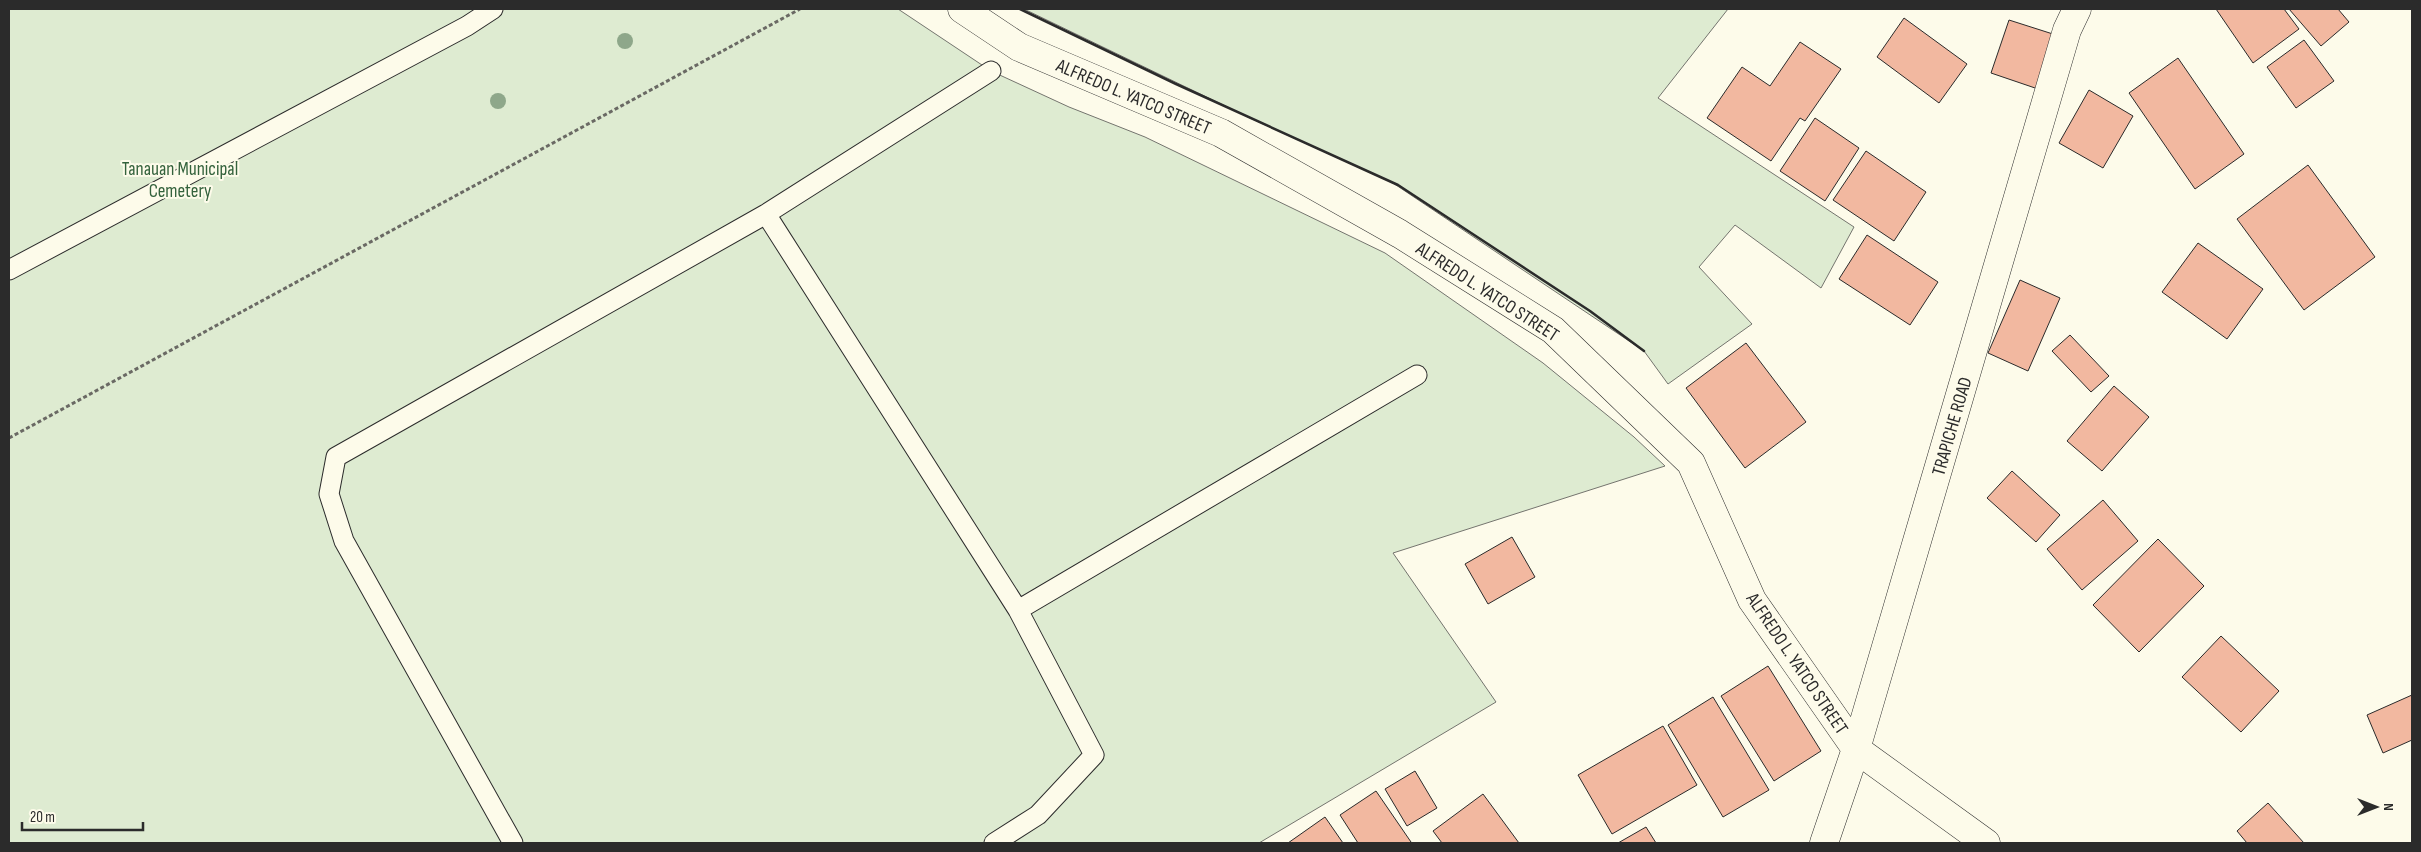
<svg xmlns="http://www.w3.org/2000/svg" width="2421" height="852" font-family="'Sofia Sans Condensed',sans-serif">
	<style>
		.green { fill: #deebd1; stroke: #74746e }
		.building { fill: #f2b8a0; stroke: #2b2b2b }
		.lines { fill: none; stroke-linecap: round; stroke-linejoin: round }
		.service-casing { stroke: #2b2b2b; stroke-width: 21 }
		.tertiary-casing { stroke: #2b2b2b; stroke-width: 29 }
		.path { stroke: #6a6964; stroke-width: 3; stroke-dasharray: 4 2.5; stroke-linecap: butt }
		.service { stroke: #fdfbea; stroke-width: 19 }
		.tertiary { stroke: #fdfbea; stroke-width: 28 }
		.wall { stroke: #2b2b2b; stroke-width: 2.5 }
		.tree { fill: #8ea78a }
		.labels { text-anchor: middle; stroke-width: 4; stroke-linejoin: round; paint-order: stroke }
		.street-label { font-size: 19px; fill: #2b2b2b; stroke: #fdfbea }
		.park-label { font-size: 19px; fill: #34623c; stroke: #fdfbea }
	</style>
	<rect width="100%" height="100%" fill="#fdfbea"/>
	<path class="green" d="M9,9H898L991,71L1069,107L1145,137L1385,253L1543,363L1634,437L1665,466L1393,553L1496,702L1259,843H9Z
		M1024,9H1728L1658,98L1854,227L1821,288L1735,225L1699,267L1752,324L1668,384L1644,351L1393,183L1250,118Z"/>
	<path class="building" d="M2216,9H2284L2299,29L2253,63Z
		M2289,9H2338L2349,22L2321,46Z
		M1904,18L1967,64L1939,103L1877,57Z
		M2009,20L2056,35L2038,89L1991,73Z
		M2304,40L2334,81L2296,108L2267,67Z
		M1800,42L1841,69L1805,121L1800,118L1771,161L1707,118L1742,67L1770,86Z
		M2178,58L2244,154L2195,189L2129,93Z
		M2089,90L2133,116L2103,168L2059,143Z
		M1815,118L1859,148L1825,201L1780,171Z
		M1866,151L1926,192L1894,241L1833,200Z
		M2308,165L2375,257L2304,310L2237,219Z
		M1867,235L1938,282L1910,325L1839,279Z
		M2198,243L2263,289L2227,339L2162,292Z
		M2020,280L2060,298L2028,371L1988,353Z
		M2070,335L2109,376L2091,392L2052,351Z
		M1746,343L1806,422L1745,468L1686,388Z
		M2114,386L2149,417L2102,471L2067,441Z
		M2012,471L2060,515L2036,542L1987,498Z
		M2103,500L2138,541L2082,590L2047,549Z
		M1512,537L1535,577L1488,604L1465,564Z
		M2158,539L2204,586L2139,652L2093,605Z
		M2221,636L2279,691L2241,732L2182,677Z
		M1768,666L1821,751L1774,781L1721,696Z
		M2412,695V740L2383,753L2367,715Z
		M1713,697L1769,790L1723,817L1668,725Z
		M1663,726L1697,785L1612,834L1578,775Z
		M1415,771L1437,808L1407,826L1385,789Z
		M1376,791L1411,842L1409,843H1358L1340,815Z
		M1483,794L1519,843H1442L1433,831Z
		M2268,803L2304,843H2247L2237,831Z
		M1325,817L1343,843H1288Z
		M1646,827L1656,843H1618Z"/>
	<g class="lines">
		<defs>
			<path id="service" d="M766,214L1018,610L1094,755L1038,815L994,843
				M9,270L467,26L493,9
				M1018,610L1417,375
				M513,843L344,541L329,494L336,457L766,214L991,71"/>
			<path id="tertiary" d="M962,9L1019,47L1221,133L1400,234L1553,330L1691,463L1752,600L1856,749L1986,843
				M1824,843L1856,749L2067,30L2077,9"/>
		</defs>
		<use href="#service" class="service-casing"/>
		<use href="#tertiary" class="tertiary-casing"/>
		<path class="path" d="M9,438L800,9"/>
		<use href="#service" class="service"/>
		<use href="#tertiary" class="tertiary"/>
		<path class="wall" d="M1020,9L1176,84L1398,185L1590,311L1644,351"/>
	</g>
	<g class="tree">
		<circle cx="625" cy="41" r="8"/>
		<circle cx="498" cy="101" r="8"/>
	</g>
	<g class="labels">
		<g class="street-label">
			<text transform="translate(1134 96) rotate(23)" y="7">ALFREDO L. YATCO STREET</text>
			<text transform="translate(1488 291) rotate(33)" y="7">ALFREDO L. YATCO STREET</text>
			<text transform="translate(1951 426) rotate(-74)" y="7">TRAPICHE ROAD</text>
			<text transform="translate(1798 663) rotate(56)" y="7">ALFREDO L. YATCO STREET</text>
		</g>
		<g class="park-label">
			<text x="180" y="175">Tanauan Municipal<tspan x="180" dy="22">Cemetery</tspan></text>
		</g>
	</g>
	<rect width="2421" height="852" fill="none" stroke="#2b2b2b" stroke-width="20"/>
	<g transform="translate(2376 807) rotate(90)" stroke="#fdfbea" stroke-width="4" paint-order="stroke">
	<path d="M0-4L9 19L0 12L-9 19Z" fill="#2b2b2b"/>
	<text y="-8" font-size="14" font-weight="bold" text-anchor="middle" fill="#2b2b2b">N</text>
	</g>
	<path d="M22 822v8h121v-8" fill="none" stroke="#2b2b2b" stroke-width="2.5"/>
	<text x="30" y="822" font-size="15" fill="#2b2b2b" stroke="#fdfbea" stroke-width="4" paint-order="stroke">20 m</text>
</svg>
